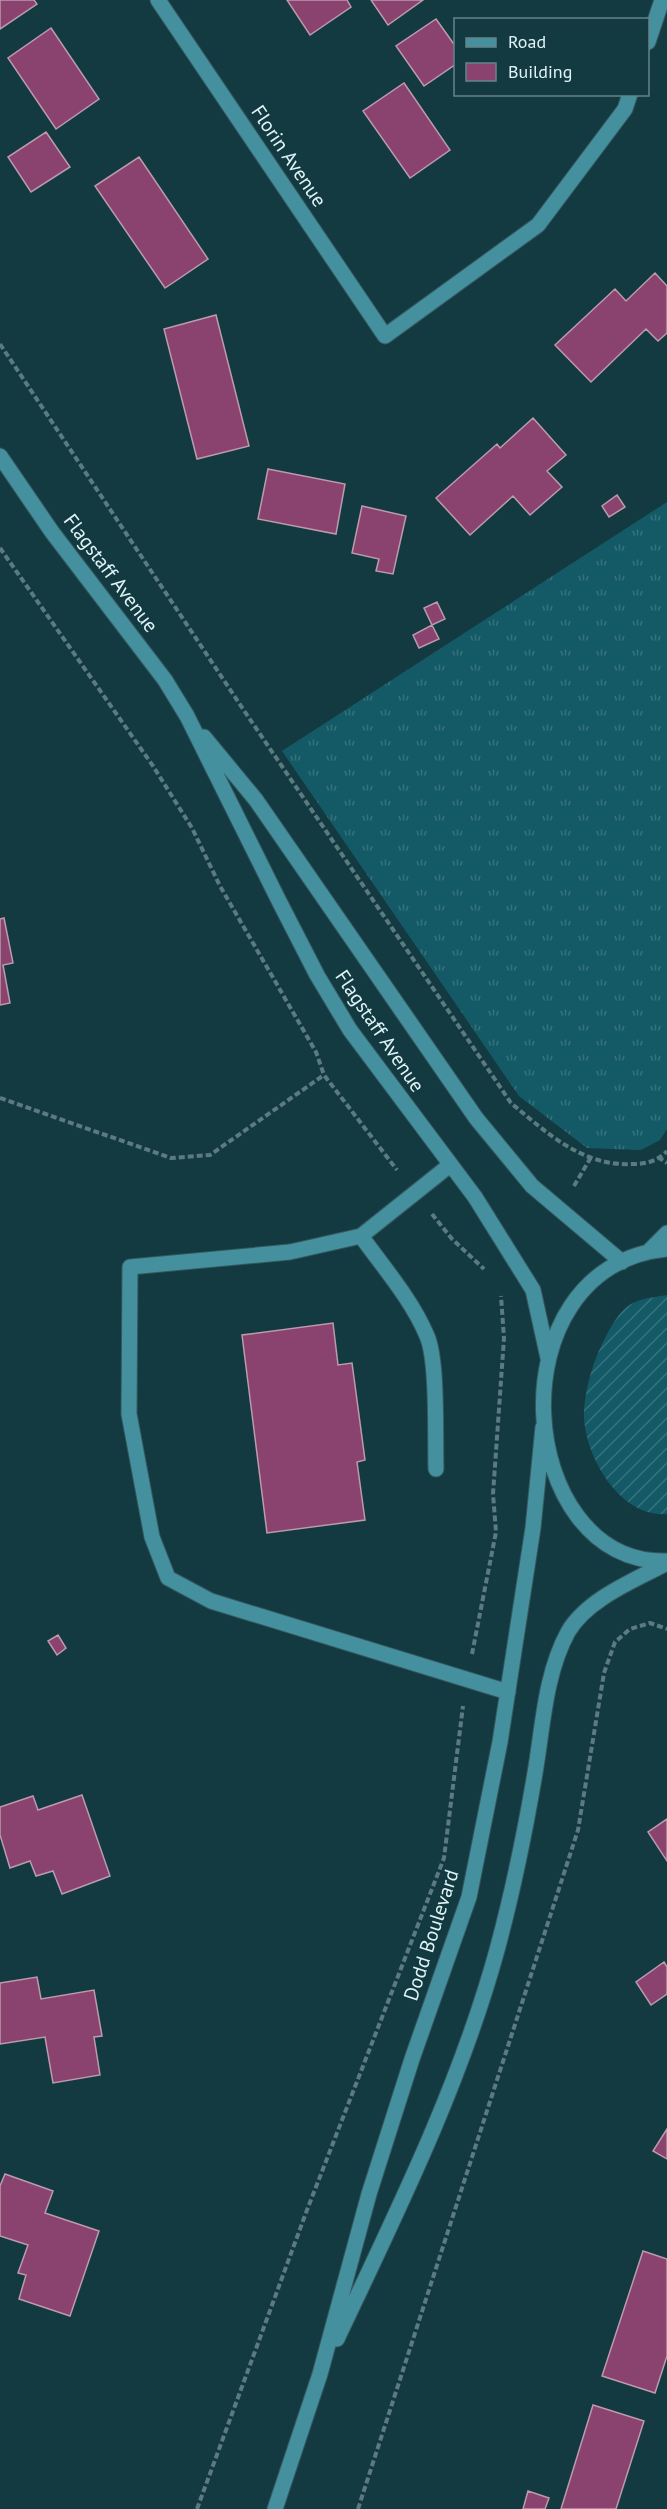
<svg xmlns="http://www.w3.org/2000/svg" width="667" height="2509" font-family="'PT Sans',sans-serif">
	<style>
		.grass { fill: url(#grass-tufts) }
		.garden { fill: url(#garden-furrows) }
		.building { fill: #8a426e; stroke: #bb9bac; stroke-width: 1.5 }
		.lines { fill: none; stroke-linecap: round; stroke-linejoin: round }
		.minor-casing { stroke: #35585e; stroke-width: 17 }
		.path { stroke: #5b7b81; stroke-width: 4; stroke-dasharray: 6 3; stroke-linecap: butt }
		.minor { stroke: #44909e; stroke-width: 15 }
		.labels { text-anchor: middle; stroke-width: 4.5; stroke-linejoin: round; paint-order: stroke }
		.street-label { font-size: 20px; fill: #e0f4f8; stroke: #143a41 }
	</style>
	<defs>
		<pattern id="grass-tufts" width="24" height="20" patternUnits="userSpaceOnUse" patternTransform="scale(1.5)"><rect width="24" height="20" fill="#145a66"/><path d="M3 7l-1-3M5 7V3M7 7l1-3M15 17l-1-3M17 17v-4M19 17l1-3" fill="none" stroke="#36727d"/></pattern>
		<pattern id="garden-furrows" width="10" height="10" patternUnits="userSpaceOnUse" patternTransform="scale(1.5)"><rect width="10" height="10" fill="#145a66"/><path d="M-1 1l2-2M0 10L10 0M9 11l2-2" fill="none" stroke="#36727d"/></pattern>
	</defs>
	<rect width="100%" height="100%" fill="#143a41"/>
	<path class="grass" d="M667,502V1129L660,1140L641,1150L587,1148L519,1096L282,751Z"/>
	<path class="garden" d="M667,1295V1514C619,1518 582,1453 584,1410C586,1384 594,1359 606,1336C612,1325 620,1310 631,1304C642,1298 655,1297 667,1295Z"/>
	<path class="building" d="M0,0H34L37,4L0,29Z
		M287,0H347L351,7L310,35Z
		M371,0H423L388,25Z
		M436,19L456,47V64L424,86L396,46Z
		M51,28L99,99L56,129L8,58Z
		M404,83L450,150L410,178L363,111Z
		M46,132L70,167L31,192L8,157Z
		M139,157L208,259L165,288L95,186Z
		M655,273L667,286V333L658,341L646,329L591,382L555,345L615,289L626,301Z
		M216,315L249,446L197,459L164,329Z
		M533,418L566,455L547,471L562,487L530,515L513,496L470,535L436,498L497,444L500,448Z
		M268,469L345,484L336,534L258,519Z
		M617,495L625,507L609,517L602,506Z
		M362,506L406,516L393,574L376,571L379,559L352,553Z
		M437,602L445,619L432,625L424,608Z
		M432,625L439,639L419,648L413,635Z
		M4,918L13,963L3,965L10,1003L0,1005V919Z
		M333,1323L338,1365L352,1363L365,1460L357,1462L365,1520L267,1533L242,1335Z
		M58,1635L66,1648L57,1655L48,1641Z
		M82,1795L110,1876L62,1894L53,1871L36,1876L30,1861L10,1868L0,1835V1807L33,1796L38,1810Z
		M667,1819V1861L648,1832Z
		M664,1962L667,1967V1994L651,2005L636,1982Z
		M37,1977L41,1999L94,1990L102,2036L94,2037L100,2075L53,2083L45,2037L0,2044V1983Z
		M667,2129V2159L653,2151Z
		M5,2174L53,2191L45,2213L99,2231L70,2316L19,2299L26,2275L18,2273L28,2245L0,2236V2186Z
		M643,2251L667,2259V2356L655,2393L602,2376Z
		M593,2405L644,2421L616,2509H561Z
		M528,2491L549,2498L545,2509H523Z"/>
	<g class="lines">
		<defs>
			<path id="minor" d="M158,0L385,336L538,225L625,109L630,94
				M648,42L662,0
				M0,456L52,532L165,680L187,716L279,901L317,975L350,1030L475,1197L533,1290L548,1358
				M204,737L256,800L476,1118L532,1186L622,1262
				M450,1165L361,1236L290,1252L130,1267L129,1414L152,1537L168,1578L211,1601L508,1692
				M361,1236C384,1268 412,1300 427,1336C438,1361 435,1438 436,1469
				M667,1249C490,1267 515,1566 667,1561
				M649,1251L667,1233
				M337,2339C397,2212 460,2085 497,1950C513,1891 525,1832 535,1773C543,1726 545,1674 568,1632C587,1599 635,1580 667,1563
				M275,2509L320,2374L369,2194L412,2059L469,1897L500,1742L533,1528L543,1427"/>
		</defs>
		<use href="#minor" class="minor-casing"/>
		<path class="path" d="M0,344L245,712L511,1103C547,1133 583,1167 633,1164C646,1164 658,1161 667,1151
			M0,548L153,766L192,828L220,886L316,1052L324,1075L397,1170
			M0,1098L171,1158L210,1155L324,1075
			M658,1157L667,1163
			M574,1186L590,1159
			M432,1214L452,1239L484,1269
			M472,1654L496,1532L493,1494L504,1338L501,1296
			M197,2509L307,2210L444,1858L463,1706
			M358,2509L578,1830L604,1673L615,1642L630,1629L650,1623L667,1629"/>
		<use href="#minor" class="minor"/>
	</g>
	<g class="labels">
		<g class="street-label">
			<text transform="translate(289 156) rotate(56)" y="7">Florin Avenue</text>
			<text transform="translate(111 573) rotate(53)" y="7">Flagstaff Avenue</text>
			<text transform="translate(380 1031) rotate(56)" y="7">Flagstaff Avenue</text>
			<text transform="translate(431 1935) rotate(-72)" y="7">Dodd Boulevard</text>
		</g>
	</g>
	<rect x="454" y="18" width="195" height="78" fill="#143a41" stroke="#66848a" stroke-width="1.5"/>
	<rect x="466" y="38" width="30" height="9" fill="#44909e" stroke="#66848a" stroke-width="1.5"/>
	<text x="508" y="48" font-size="18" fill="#e0f4f8">Road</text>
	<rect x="466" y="63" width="30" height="18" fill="#8a426e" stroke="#66848a" stroke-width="1.5"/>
	<text x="508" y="78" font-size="18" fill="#e0f4f8">Building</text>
</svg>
